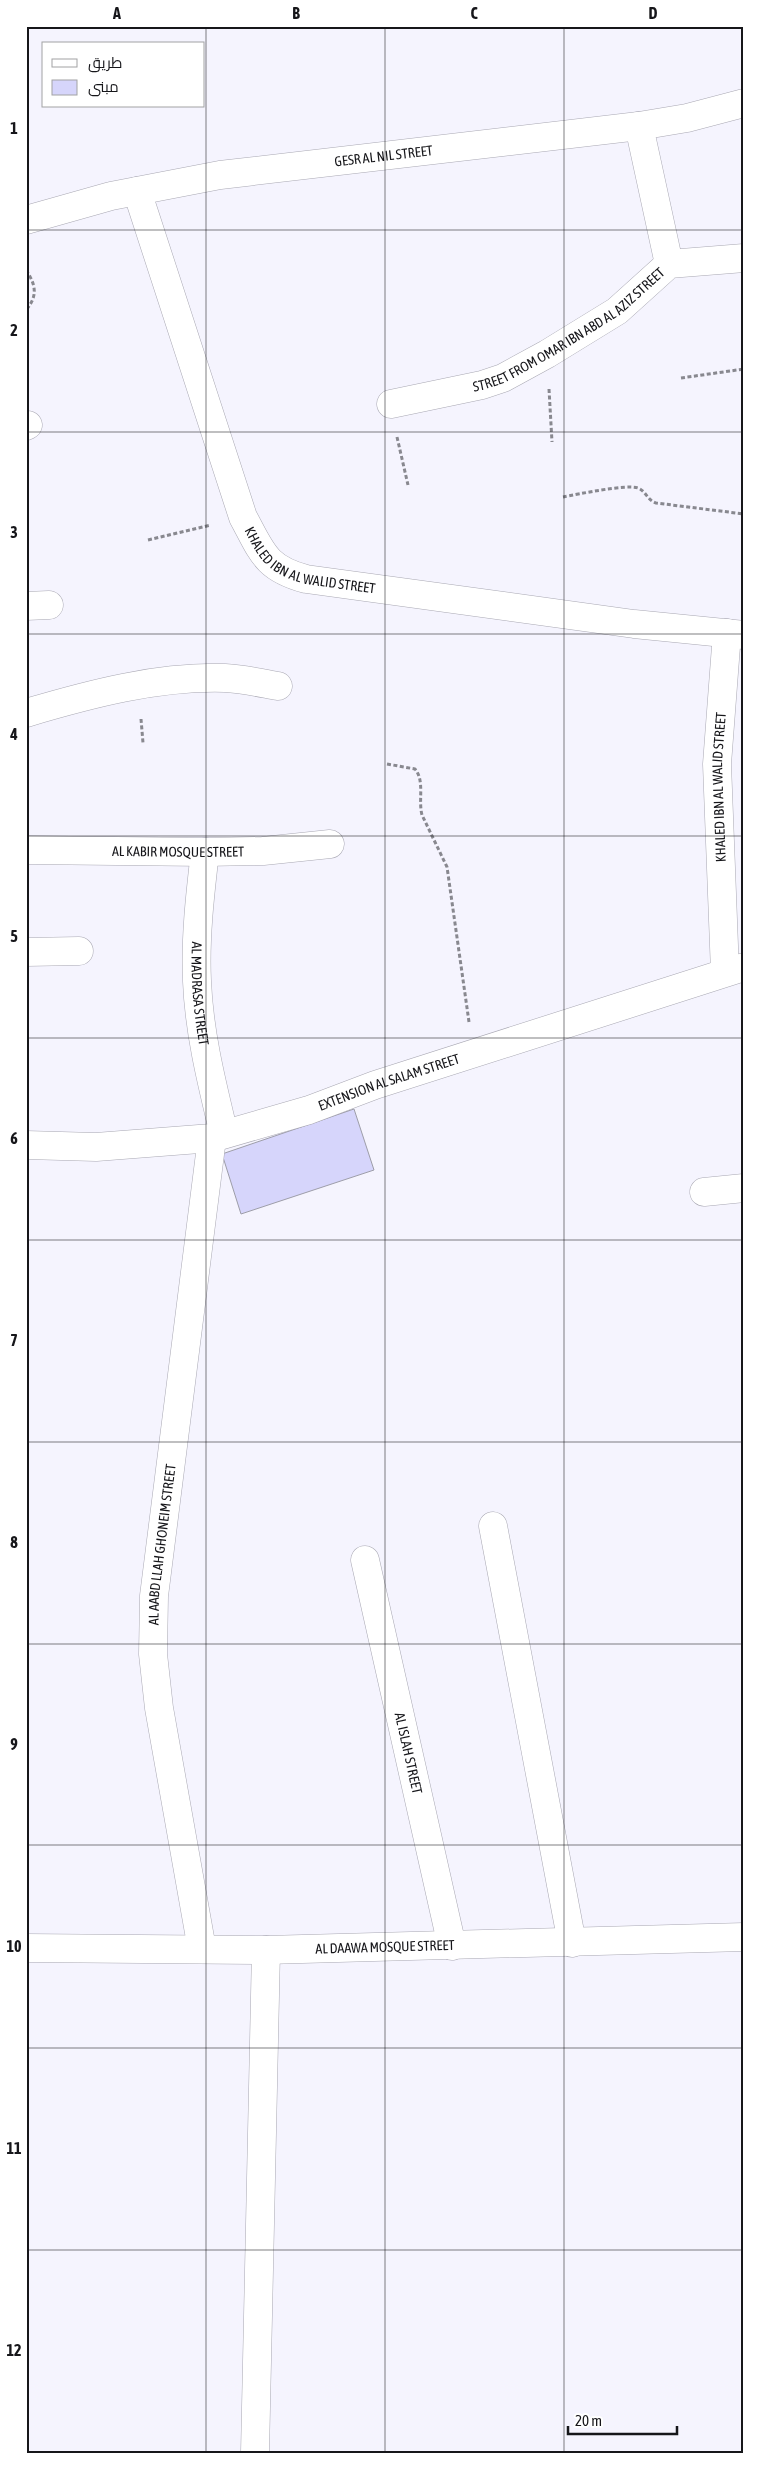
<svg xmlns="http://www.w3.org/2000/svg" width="770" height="2479" font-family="'Asap Condensed',Cairo,sans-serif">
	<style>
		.building { fill: #d6d5fb; stroke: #9d9da8 }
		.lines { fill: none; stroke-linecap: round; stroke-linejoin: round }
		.minor-casing { stroke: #a9a8b3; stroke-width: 29 }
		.path { stroke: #88888f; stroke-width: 3; stroke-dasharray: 4 2.5; stroke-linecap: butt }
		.minor { stroke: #fff; stroke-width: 28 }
		.grid { fill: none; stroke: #16161a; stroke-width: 1; stroke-opacity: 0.55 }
		.labels { text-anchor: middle; stroke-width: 5; stroke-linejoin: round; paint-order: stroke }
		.street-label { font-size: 14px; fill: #16161a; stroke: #fff }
		.neatline { fill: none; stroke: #16161a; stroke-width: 2 }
		.grid-label { font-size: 16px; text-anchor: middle; font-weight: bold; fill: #16161a }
	</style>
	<rect width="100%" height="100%" fill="#f5f4fe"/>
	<path class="building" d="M354,1109L374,1170L241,1214L222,1154Z"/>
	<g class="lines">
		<defs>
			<g id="minor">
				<path d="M639,126L669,264"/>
				<path id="s1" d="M137,191L243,517C262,552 265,568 306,579L634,624L744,635"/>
				<path id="s2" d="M26,220L111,196L220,175L639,126L687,118L744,103"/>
				<path id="s3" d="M391,404L482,385L503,378L547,354L617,311L669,264L744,258"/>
				<path d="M26,426L28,425"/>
				<path d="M26,606L49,605"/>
				<path d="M26,713C90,694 158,676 225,678C243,679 261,683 278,686"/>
				<path id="s4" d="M26,850L205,852L263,851L330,844"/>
				<path id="s5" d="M205,852C200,895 195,938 197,981C199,1033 212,1084 224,1134"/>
				<path d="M26,952L79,951"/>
				<path id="s6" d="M725,972L717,764L727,633"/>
				<path id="s7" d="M26,1145L96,1147L212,1138L309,1110L375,1085L744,967"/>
				<path d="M704,1192L744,1188"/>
				<path d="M493,1526L572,1943"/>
				<path id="s8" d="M365,1560L452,1946"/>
				<path id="s9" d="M26,1948L266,1950L744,1937"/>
				<path id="s10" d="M202,1949L159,1708L153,1654L154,1596L212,1138"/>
				<path d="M255,2453L266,1950"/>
			</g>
		</defs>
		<use href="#minor" class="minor-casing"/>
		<path class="path" d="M26,270C36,285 38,296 26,310
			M681,378L744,369
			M549,389L552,442
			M397,437L408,485
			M563,497C579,494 626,484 638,488C646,491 647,500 656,503L744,514
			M148,540L211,525
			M141,719L143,743
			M387,764L415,769C425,781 418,800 422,815L447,867L469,1022"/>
		<use href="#minor" class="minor"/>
	</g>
	<path class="grid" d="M206,26V2453M385,26V2453M564,26V2453M26,230H744M26,432H744M26,634H744M26,836H744M26,1038H744M26,1240H744M26,1442H744M26,1644H744M26,1845H744M26,2048H744M26,2250H744"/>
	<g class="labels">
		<g class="street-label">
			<text dy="5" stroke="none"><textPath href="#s2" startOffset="364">GESR AL NIL STREET</textPath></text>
			<text dy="5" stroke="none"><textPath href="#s3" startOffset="196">STREET FROM OMAR IBN ABD AL AZIZ STREET</textPath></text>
			<text dy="5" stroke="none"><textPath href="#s1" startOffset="430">KHALED IBN AL WALID STREET</textPath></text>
			<text dy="5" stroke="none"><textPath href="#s6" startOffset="185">KHALED IBN AL WALID STREET</textPath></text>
			<text dy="5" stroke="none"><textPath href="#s4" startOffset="152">AL KABIR MOSQUE STREET</textPath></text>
			<text dy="5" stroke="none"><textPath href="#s5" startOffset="142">AL MADRASA STREET</textPath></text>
			<text dy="5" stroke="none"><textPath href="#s7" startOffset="372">EXTENSION AL SALAM STREET</textPath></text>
			<text dy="5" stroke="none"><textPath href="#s10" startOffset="409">AL AABD LLAH GHONEIM STREET</textPath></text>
			<text dy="5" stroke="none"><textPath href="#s8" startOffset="198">AL ISLAH STREET</textPath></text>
			<text dy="5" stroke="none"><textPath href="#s9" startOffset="359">AL DAAWA MOSQUE STREET</textPath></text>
		</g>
	</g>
	<rect width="770" height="2479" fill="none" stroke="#ffffff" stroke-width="55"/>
	<rect x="42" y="42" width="162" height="65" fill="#ffffff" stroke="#a2a2a3"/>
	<rect x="52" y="59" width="25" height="8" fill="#ffffff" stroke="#a2a2a3"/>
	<text x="88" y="68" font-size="15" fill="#16161a">طريق</text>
	<rect x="52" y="80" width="25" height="15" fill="#d6d5fb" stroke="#a2a2a3"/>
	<text x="88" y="92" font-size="15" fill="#16161a">مبنى</text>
	<path d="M568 2426v8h109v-8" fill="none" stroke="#16161a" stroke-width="2.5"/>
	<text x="575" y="2426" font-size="15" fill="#16161a" stroke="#ffffff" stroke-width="4" paint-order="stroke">20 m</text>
	<rect x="28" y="28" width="714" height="2424" class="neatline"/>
	<g class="grid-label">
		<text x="117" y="19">A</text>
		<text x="296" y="19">B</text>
		<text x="474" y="19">C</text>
		<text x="653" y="19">D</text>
		<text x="14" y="134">1</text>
		<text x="14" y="336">2</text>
		<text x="14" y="538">3</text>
		<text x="14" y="740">4</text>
		<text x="14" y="942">5</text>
		<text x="14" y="1144">6</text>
		<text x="14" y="1346">7</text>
		<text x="14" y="1548">8</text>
		<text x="14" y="1750">9</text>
		<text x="14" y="1952">10</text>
		<text x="14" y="2154">11</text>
		<text x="14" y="2356">12</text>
	</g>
</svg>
